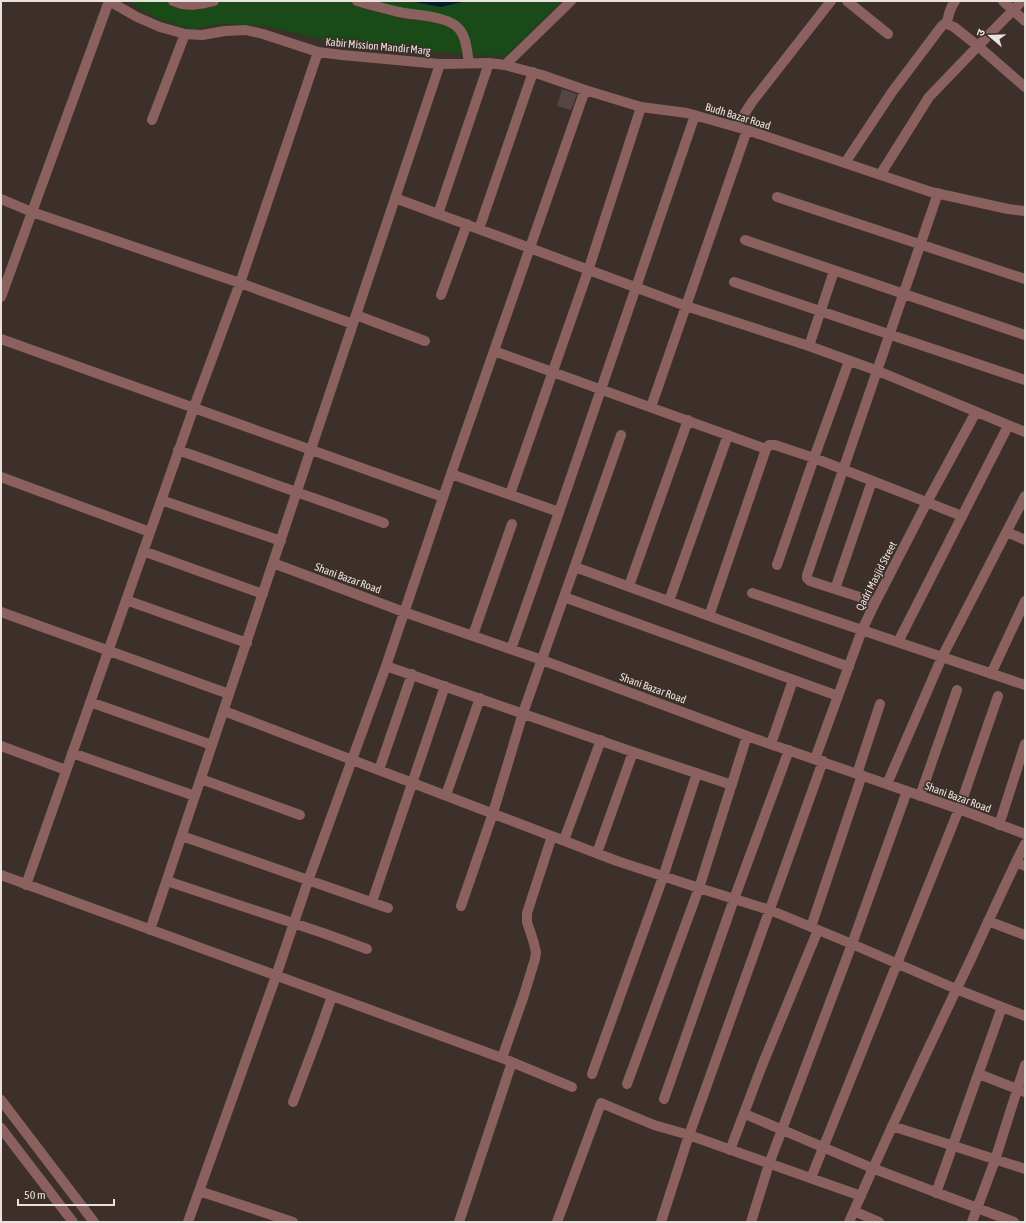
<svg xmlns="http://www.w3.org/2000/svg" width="1026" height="1223" font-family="'Asap Condensed','Noto Sans Devanagari',sans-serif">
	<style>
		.green { fill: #194a17 }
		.water { fill: #001c2d }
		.building { fill: #554644 }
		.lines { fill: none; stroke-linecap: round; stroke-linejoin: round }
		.minor { stroke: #8b615f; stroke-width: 10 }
		.labels { text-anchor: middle; stroke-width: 3.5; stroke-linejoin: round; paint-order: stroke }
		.street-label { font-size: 11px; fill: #eae2de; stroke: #3d302a }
	</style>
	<rect width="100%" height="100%" fill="#3d302a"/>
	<path class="green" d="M128,1H561L505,56L410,50L331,42L263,25L218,24L192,29L157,18Z"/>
	<path class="water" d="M409,1H466L441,7Z"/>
	<path class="building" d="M562,89L577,94L571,110L557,106Z"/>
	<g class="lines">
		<path class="minor" d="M109,1L137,17L160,27L185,34L202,35L225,31L246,30L263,34L318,52L342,55L440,64L489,63L505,65L542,75L585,90L641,107L687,113L747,130L931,192L1008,209L1025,211
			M173,1C187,7 199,5 214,1
			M357,1C371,5 385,9 399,12C416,16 449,15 460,30C467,39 467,53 469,63
			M847,1L888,34
			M1003,1L1025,21
			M1022,1L978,46L1025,87
			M947,24C948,15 950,8 955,1
			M505,65L571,1
			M152,120L185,34
			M736,127L752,102L831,1
			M845,163L892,92L941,27L944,24H947L954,27L978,46L929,97L880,175
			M777,197L1025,279
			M395,198L686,306L809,346L878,371L1025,432
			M1,199L32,212L240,283L353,324
			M438,214L489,63
			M479,229L533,72
			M745,240L1025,335
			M734,282L1025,380
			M441,295L467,224
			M1,297L109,1
			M356,315L425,341
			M1,339L443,497
			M809,346L834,271
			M494,351L766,449
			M651,407L747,130
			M178,450L384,523
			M451,474L559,512L511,649
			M1,477L150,532
			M510,494L588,271L641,107
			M161,500L281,541
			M559,512L695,115
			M1007,532L1025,540
			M143,551L263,594
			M273,563L404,612L542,660L747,736L959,809L1025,834
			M777,565L814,458L849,361
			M575,567L849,667
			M629,586L688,420
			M835,589L872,481
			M752,593L1025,685
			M564,597L838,696
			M126,600L247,643
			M669,601L728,435
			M875,602L810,581L807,578V575L938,193
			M1,612L229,694
			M709,616L766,449L769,445H775L814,458L962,516
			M473,635L512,524
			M898,642L1008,426
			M386,666L633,752L732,785
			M991,674L1025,601
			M90,702L212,745
			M224,711L617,861L699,888L770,910L852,944L956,989L1025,1016
			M771,744L793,680
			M1,746L66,770
			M72,753L195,796
			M815,759L862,630L873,607L927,502L976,412
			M379,770L412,674
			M857,774L880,704
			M201,779L300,815
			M887,784L942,657L1025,496
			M446,795L480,698
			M920,796L957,690
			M999,825L1025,744
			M182,836L388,908
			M564,840L601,740
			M597,853L633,752
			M1016,862L1025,866
			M1,875L502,1058L572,1087
			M167,881L323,933L367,949
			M26,885L194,407L240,283L318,52
			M372,902L445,686
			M461,906L493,813L523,713L621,435
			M988,921L1025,935
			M811,927L862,775
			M150,930L440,64
			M502,1058L523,998L535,959L536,952L533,940L527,922V913L552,836
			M592,1074L663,877L697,773
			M979,1074L1025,1092
			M627,1084L699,888L747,736
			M664,1099L734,899L789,750
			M1,1100L94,1222
			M293,1102L319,1033L332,996
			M745,1114L872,1168L1014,1222
			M892,1126L1025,1169
			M1,1128L73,1222
			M730,1150L763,1063L818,930
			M811,1178L959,809L998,696
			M199,1191L293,1222
			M936,1193L1002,1007
			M854,1211L879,1222
			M188,1222L276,976L308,881L386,666L451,474L585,90
			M459,1222L512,1062
			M557,1222L601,1103L654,1125L689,1135L861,1196
			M661,1222L689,1135L823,761
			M751,1222L769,1164L852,944L907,791
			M849,1222C888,1134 929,1046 971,959C989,920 1006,882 1025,844
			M972,1222L995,1160L1025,1065"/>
	</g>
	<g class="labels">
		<g class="street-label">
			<text transform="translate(378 46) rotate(5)" y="4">Kabir Mission Mandir Marg</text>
			<text transform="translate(738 116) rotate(17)" y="4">Budh Bazar Road</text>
			<text transform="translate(876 576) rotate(-63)" y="4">Qadri Masjid Street</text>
			<text transform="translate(348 578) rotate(20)" y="4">Shani Bazar Road</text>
			<text transform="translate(653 688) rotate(20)" y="4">Shani Bazar Road</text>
			<text transform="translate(958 797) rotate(20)" y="4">Shani Bazar Road</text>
		</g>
	</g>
	<rect width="1026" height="1223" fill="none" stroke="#eae2de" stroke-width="4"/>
	<g transform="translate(990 36) rotate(289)" stroke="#3d302a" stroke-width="3" paint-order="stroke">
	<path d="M0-3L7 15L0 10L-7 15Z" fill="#eae2de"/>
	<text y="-6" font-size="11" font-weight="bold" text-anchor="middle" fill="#eae2de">उ</text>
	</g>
	<path d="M18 1199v6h96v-6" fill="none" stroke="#eae2de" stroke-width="2"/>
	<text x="24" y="1199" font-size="12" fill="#eae2de" stroke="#3d302a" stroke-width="3" paint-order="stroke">50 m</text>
</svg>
